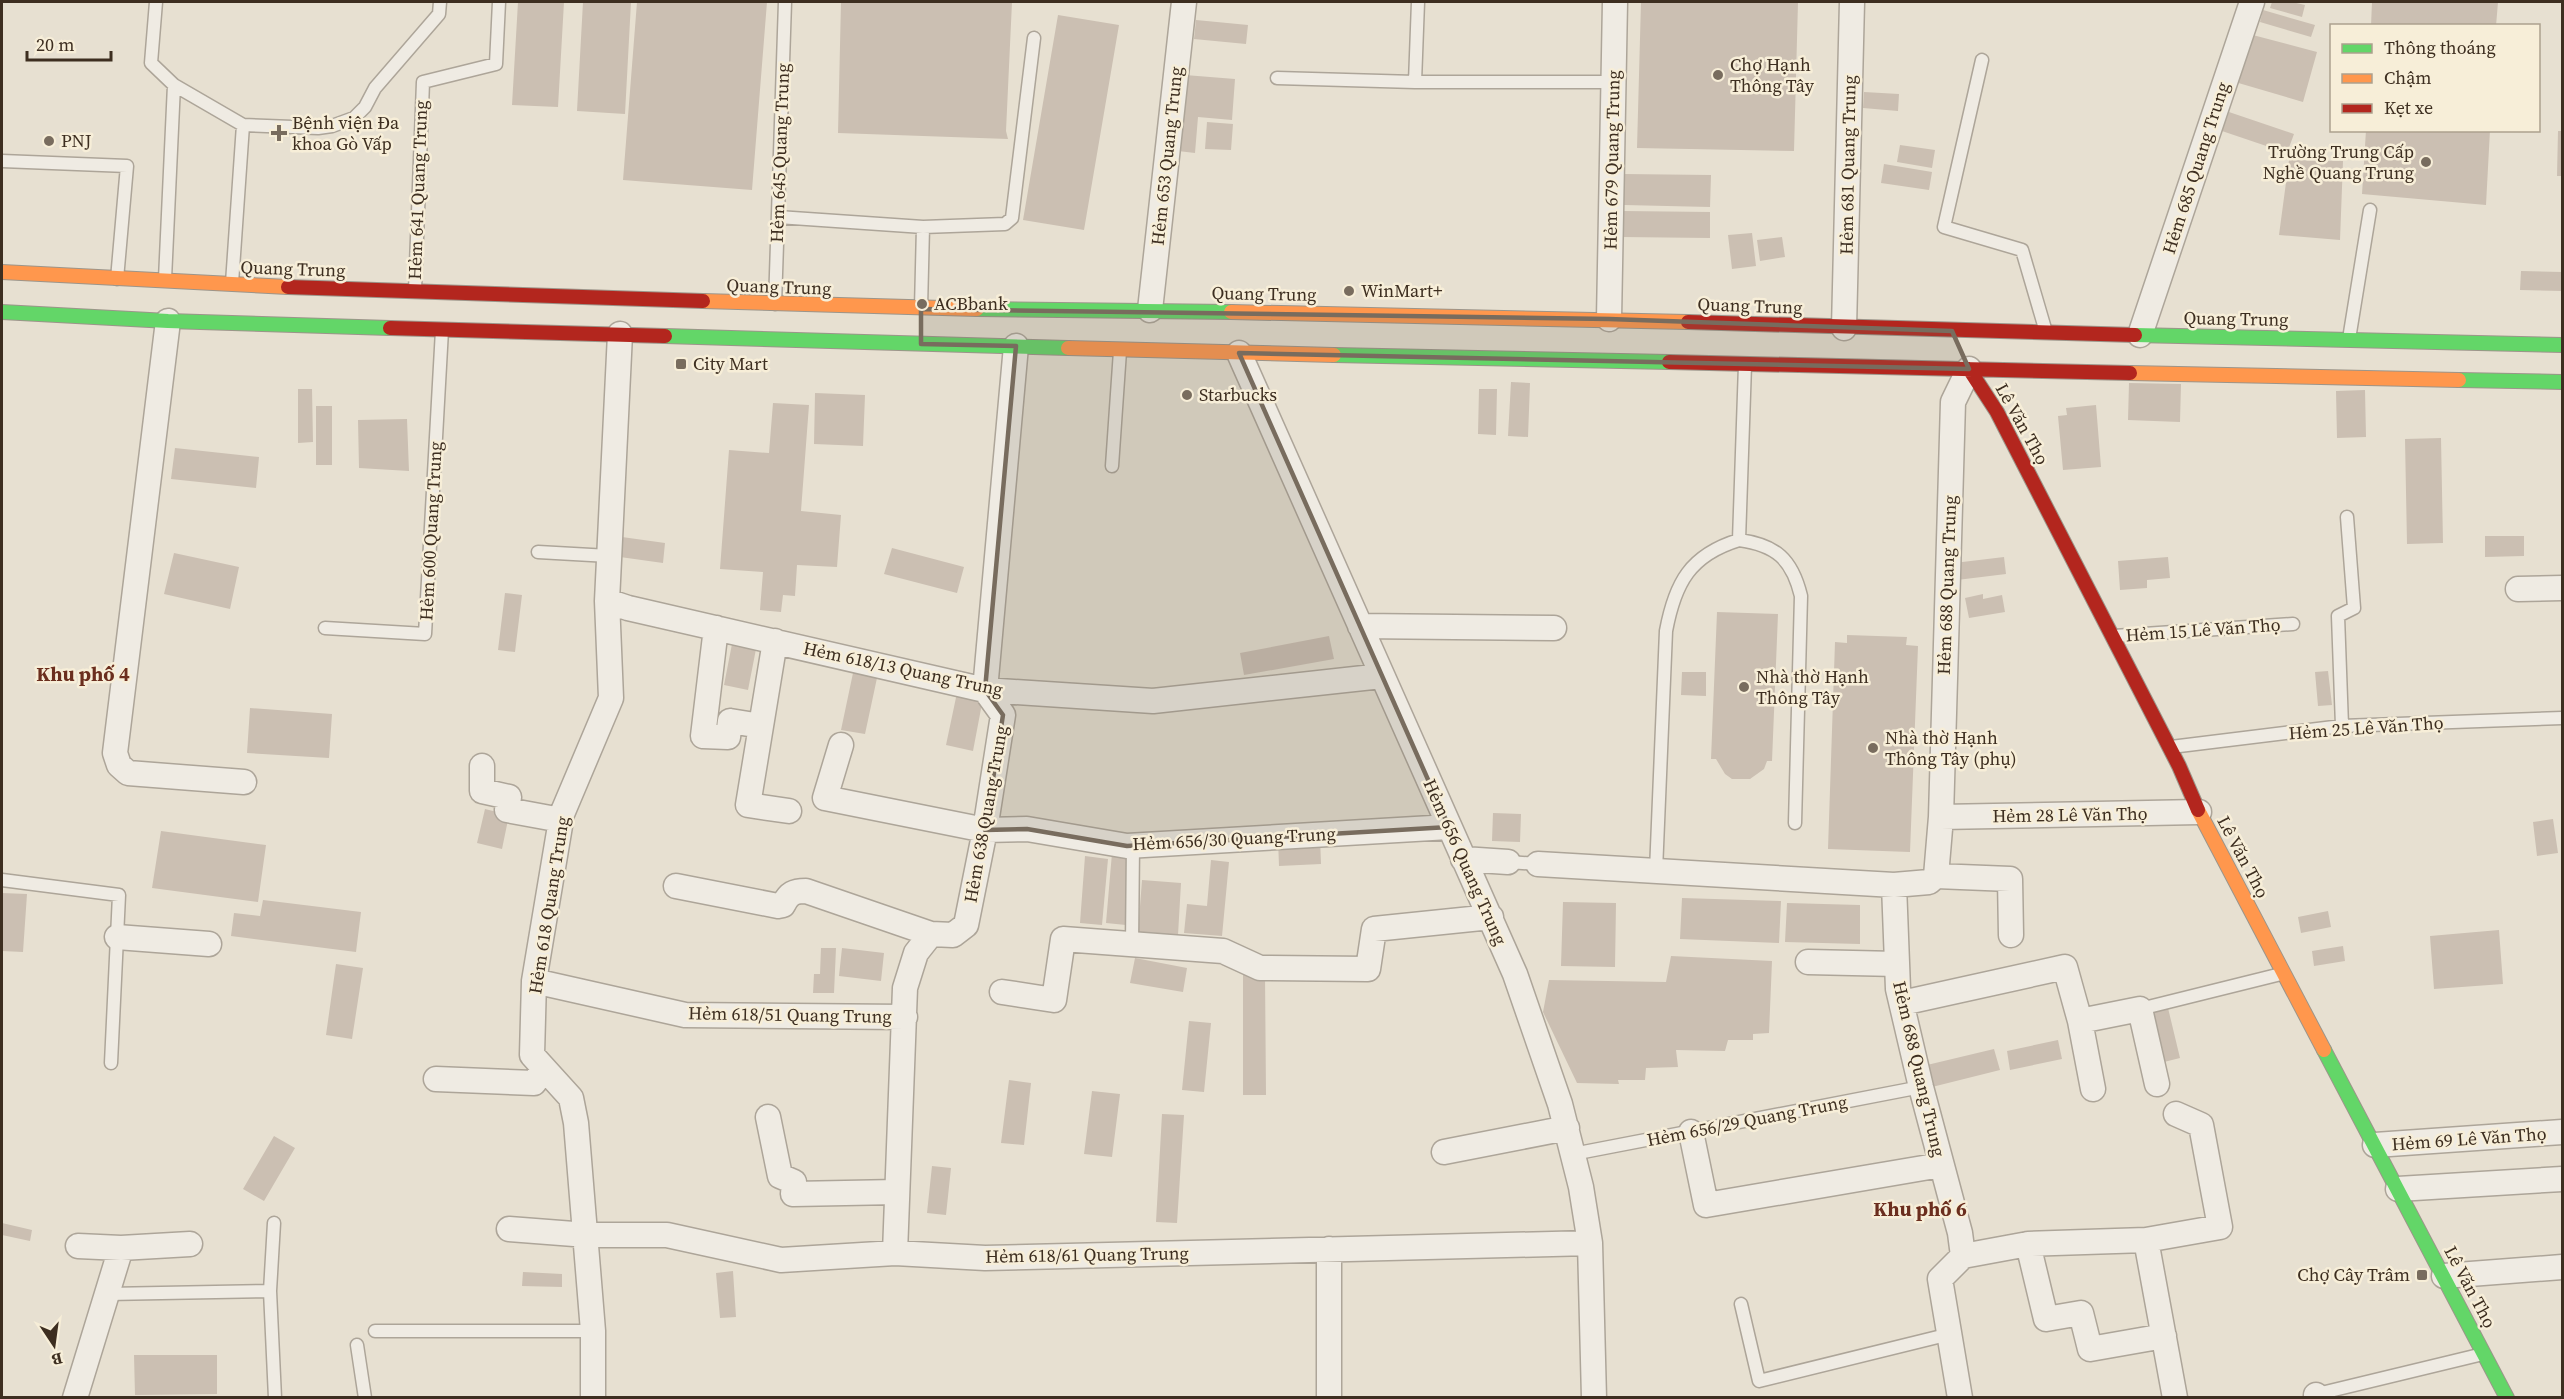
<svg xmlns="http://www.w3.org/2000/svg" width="2564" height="1399" font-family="'Source Serif 4',serif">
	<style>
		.building { fill: #cbbfb2 }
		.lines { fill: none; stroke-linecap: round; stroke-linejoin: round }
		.lane-casing { stroke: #ada599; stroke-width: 15 }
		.street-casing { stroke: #ada599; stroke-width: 27 }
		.fast-casing { stroke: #9c958a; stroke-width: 16 }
		.slow-casing { stroke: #9c958a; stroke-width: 16 }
		.jam-casing { stroke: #9c958a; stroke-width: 16 }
		.lane { stroke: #efebe3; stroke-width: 12 }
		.street { stroke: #efebe3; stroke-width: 24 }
		.fast { stroke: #63d668; stroke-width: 14 }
		.slow { stroke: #ff974d; stroke-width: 14 }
		.jam { stroke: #b3261e; stroke-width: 14 }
		.marked { fill: #786c5e; fill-opacity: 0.2; stroke: #786c5e; stroke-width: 4.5; stroke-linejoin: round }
		.poi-dot { fill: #786c5e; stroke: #f7eed8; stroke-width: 2 }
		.labels { text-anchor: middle; stroke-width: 5; stroke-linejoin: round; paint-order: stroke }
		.poi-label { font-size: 18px; fill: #3d2e20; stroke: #f7eed8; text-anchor: start }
		.street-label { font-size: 18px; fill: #3d2e20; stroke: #f7eed8 }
		.neighbourhood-label { font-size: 20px; font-weight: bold; fill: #6b2e1e; stroke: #f7eed8 }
	</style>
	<rect width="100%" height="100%" fill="#e7e0d1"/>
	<path class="building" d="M518,2H564L558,107L512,105Z
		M583,2H631L625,114L577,111Z
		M637,2H767L752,190L623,180Z
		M841,2H1012L1006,131L1008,139L838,133Z
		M1641,2H1798L1794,151L1637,148Z
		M2272,2H2292L2305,5L2302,17L2270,8Z
		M2372,2H2498L2496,26H2371Z
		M2263,10L2315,25L2311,37L2260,22Z
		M1058,15L1119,25L1084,230L1023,220Z
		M1196,20L1248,25L1246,44L1194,39Z
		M2249,34L2317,52L2303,102L2235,82Z
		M1185,75L1235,79L1232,120L1198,117L1195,153L1178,151Z
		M1864,92L1899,94L1898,111L1863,108Z
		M2229,112L2294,134L2287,153L2222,131Z
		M1207,122L1233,124L1231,150L1205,149Z
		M2366,130H2490L2486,205L2362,194Z
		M2558,131H2562V176H2557Z
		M1900,145L1935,150L1932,168L1897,162Z
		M2289,160L2343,161L2340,240L2279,235Z
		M1884,164L1932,172L1929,190L1881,183Z
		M1624,174L1711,175L1710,207L1624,205Z
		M1623,211L1710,212V238L1622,237Z
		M1752,233L1756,266L1732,269L1728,235Z
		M1782,237L1785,257L1760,261L1757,240Z
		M2521,271L2562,272V291L2520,290Z
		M1511,382L1530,383L1528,437L1508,436Z
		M2129,383L2181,384L2180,422L2128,420Z
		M298,389H312L313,442L298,443Z
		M1479,389H1497L1496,435L1478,434Z
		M2365,390L2366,437L2337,438L2336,391Z
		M815,393L865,395L863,446L814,444Z
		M773,403L809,405L801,511L841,515L837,567L797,565L795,596L783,595L781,612L760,610L763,572L720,569L729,450L769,453Z
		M2096,405L2101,467L2063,470L2058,416L2067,415L2066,408Z
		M316,406H332V465H316Z
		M407,419L409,471L359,468L358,420Z
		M2441,438L2443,543L2407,544L2405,439Z
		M175,448L259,457L256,488L171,479Z
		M2485,536H2524V556L2485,557Z
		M622,537L665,543L663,563L620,557Z
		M892,548L964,567L957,593L884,574Z
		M174,553L239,567L230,609L164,594Z
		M2004,557L2006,574L1957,580L1954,563Z
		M2168,557L2170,578L2147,580V588L2120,590L2118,561Z
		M505,593L522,595L515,652L498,650Z
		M1983,594V599L2002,595L2005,612L1969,618L1965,598Z
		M1717,612L1778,614L1772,761H1767L1764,769L1750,779H1732L1725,774L1716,759H1711Z
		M1847,635L1907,637L1906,645L1918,646L1910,852L1828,849L1835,642L1847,643Z
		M1329,636L1334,659L1244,675L1240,653Z
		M732,644L756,649L748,690L724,685Z
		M2328,671L2332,705L2318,706L2315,672Z
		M1682,672H1706V696L1681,695Z
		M853,673L877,678L865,734L841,730Z
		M958,688L984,693L973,751L946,745Z
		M250,708L332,714L329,758L247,753Z
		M485,809L509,815L502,849L477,843Z
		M1493,813L1521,814L1520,842L1492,841Z
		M2553,819L2558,853L2537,856L2533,822Z
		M161,831L266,845L258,902L152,888Z
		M1320,837L1321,864L1279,866L1278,839Z
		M1112,853L1132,855L1126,925L1106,923Z
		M1085,856L1108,859L1102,925L1080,923Z
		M1211,860L1229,862L1222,936L1184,933L1187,904L1207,906Z
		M1142,880L1181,883L1178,935L1138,933Z
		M2,893L27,894L23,952L2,951Z
		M1682,898L1781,901L1779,943L1680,939Z
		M263,900L361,912L356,952L231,936L234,913L260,916Z
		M1563,902L1616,903L1615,967L1561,966Z
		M1787,903L1860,905V944L1785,942Z
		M2328,911L2331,927L2301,933L2298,917Z
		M2499,930L2503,984L2434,989L2430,936Z
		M2343,946L2345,961L2314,966L2312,951Z
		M821,948H836L834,993H813L814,974H820Z
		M842,948L884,953L881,981L839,976Z
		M1671,956L1772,961L1769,1033L1753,1034V1040H1728L1725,1051L1676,1050L1678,1067L1646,1068L1645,1080H1618L1619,1084L1577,1083L1543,1012L1549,980L1666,982Z
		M1135,958L1187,968L1183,992L1130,983Z
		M336,964L363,968L352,1039L326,1035Z
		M1243,974H1265L1266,1095H1243Z
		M2168,1008L2180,1058L2164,1062L2152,1012Z
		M1189,1021L1211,1023L1204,1092L1182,1090Z
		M2058,1040L2062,1059L2010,1070L2007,1051Z
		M1994,1049L2000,1070L1932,1087L1927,1065Z
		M1009,1080L1031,1083L1024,1145L1001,1143Z
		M1092,1091L1120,1094L1112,1157L1084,1154Z
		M1162,1114L1184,1115L1177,1223L1156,1222Z
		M274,1136L295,1148L264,1201L243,1189Z
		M932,1166L951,1168L946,1215L927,1213Z
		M2,1223L32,1230L30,1241L2,1235Z
		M733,1271L736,1317L720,1318L716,1273Z
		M523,1272L562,1274V1287L522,1286Z
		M134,1355H217V1394L135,1395Z"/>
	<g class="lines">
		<defs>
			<path id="lane" d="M156,2L151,63L174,85L243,125L318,128L332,126L354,118L365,107L375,88L439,14L440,2
				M1982,60L1944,227L2022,250L2046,332
				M1277,78L1415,82H1613
				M1415,82L1418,2
				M2,161L127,166L117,279
				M778,217L923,227L1005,224L1012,218L1034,38
				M165,279L174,85
				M232,283L243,125
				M415,290L423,82L496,64L499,2
				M775,304L785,2
				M921,308L923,227
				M2349,339L2370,210
				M1112,466L1120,351
				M1739,540C1776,545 1792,559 1801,596L1795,823
				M538,552L609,556
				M325,628L425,634L442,330
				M2114,636L2293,624
				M2342,726L2338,616L2354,608L2347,517
				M2171,747L2342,726L2562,718
				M1508,862L1538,864
				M1656,871L1666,631C1675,583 1690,555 1739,540L1745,365
				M2,880L119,895L111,1063
				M1132,944L1133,845
				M2140,1009L2281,974
				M1573,1154L1921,1087
				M270,1291L274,1223
				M107,1294L270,1291L275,1398
				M1741,1304L1759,1381L1950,1334
				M375,1331H593
				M357,1345L365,1398
				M2313,1395L2483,1354"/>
			<path id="street" d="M1150,310L1184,2
				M1609,319L1615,2
				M168,321L115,753L119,765L128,773L244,782
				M1844,328L1852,2
				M2140,335L2252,2
				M1239,353L1515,974L1560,1104L1581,1187L1590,1243L1594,1398
				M2518,589L2562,588
				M607,601L628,608L985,690L1153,701L1382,676
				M1360,626L1554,628
				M716,628L703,736L728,737L730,721L761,726
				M775,641L748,805L789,811
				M841,745L825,798L985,830L1027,829L1127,846L1449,827
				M482,766V791L509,797L507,810L561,820
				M1941,817L2199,812
				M1463,859L1508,862
				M1538,864L1894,885
				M1936,876L2010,879L2011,935
				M676,886L778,906L783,905C789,893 794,891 806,891L931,934
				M117,937L209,944
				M1808,962L1897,964
				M534,981L685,1015L905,1017
				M1002,992L1054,1000L1063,939L1223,951L1260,968L1368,969L1374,929L1491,917
				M1902,1003L2065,967L2080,1021L2093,1089
				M2080,1021L2140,1009L2157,1084
				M436,1079L534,1083L543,1070
				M768,1117L780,1176L794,1182L793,1194L897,1192
				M1691,1132L1706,1205L1941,1165
				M2375,1145L2562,1132
				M1444,1152L1567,1128
				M2398,1189L2562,1179
				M509,1229L587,1235H667L781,1260L895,1253L985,1258L1590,1243
				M2146,1240L2175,1398
				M2028,1244L2046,1319L2081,1313L2090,1349L2164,1336
				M78,1246L121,1248L190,1244
				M895,1253L905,988L916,953L931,934L953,935L966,925L985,830L1003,715L985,690L1016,346
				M1963,1256L2028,1244L2146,1240L2220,1227L2201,1125L2176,1114
				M2444,1276L2562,1267
				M2316,1395V1398
				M75,1398L121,1248
				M593,1398V1331L576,1123L571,1098L532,1055L534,981L562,814L611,698L607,601L620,334
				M1329,1398V1249
				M1960,1398L1940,1279L1963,1256L1960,1233L1921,1087L1898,989L1894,885L1929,882L1936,876L1941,817L1953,402L1969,369"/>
			<path id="fast" d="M977,309L1231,312
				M2,312L168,321L390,328
				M2135,335L2562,345
				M665,336L1068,348
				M1334,355L1669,362
				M2459,380L2562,382
				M2324,1050L2507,1398"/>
			<path id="slow" d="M2,272L288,287
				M703,301L977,309
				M1231,312L1688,322
				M1068,348L1334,355
				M2130,373L2459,380
				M2198,810L2324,1050"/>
			<path id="jam" d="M288,287L703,301
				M1688,322L2135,335
				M390,328L665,336
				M1669,362L2130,373
				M1969,369L1997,412L2179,766L2198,810"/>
		</defs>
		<use href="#lane" class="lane-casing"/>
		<use href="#street" class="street-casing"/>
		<use href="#fast" class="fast-casing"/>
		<use href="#slow" class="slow-casing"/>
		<use href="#jam" class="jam-casing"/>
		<use href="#lane" class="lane"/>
		<use href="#street" class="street"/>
		<use href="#fast" class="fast"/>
		<use href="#slow" class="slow"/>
		<use href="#jam" class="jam"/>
	</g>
	<path class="marked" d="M921,309L1609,319L1952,331L1969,369L1239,353L1449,827L1127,846L1027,829L985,830L1003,715L985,690L1016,346L921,344Z"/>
	<g class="poi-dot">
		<circle cx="1718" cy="75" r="6"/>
		<path d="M276 124h6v6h6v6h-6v6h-6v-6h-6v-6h6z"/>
		<circle cx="49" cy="141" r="6"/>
		<circle cx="2426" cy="162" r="6"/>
		<circle cx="1349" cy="291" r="6"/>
		<circle cx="922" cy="304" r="6"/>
		<rect x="675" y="358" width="12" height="12" rx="3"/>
		<circle cx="1187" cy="395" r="6"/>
		<circle cx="1744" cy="687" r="6"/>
		<circle cx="1873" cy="748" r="6"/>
		<rect x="2416" y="1269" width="12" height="12" rx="3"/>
	</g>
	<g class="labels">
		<g class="poi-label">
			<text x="1730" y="71">Chợ Hạnh<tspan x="1730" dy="21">Thông Tây</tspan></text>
			<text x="292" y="129">Bệnh viện Đa<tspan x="292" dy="21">khoa Gò Vấp</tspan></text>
			<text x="61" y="147">PNJ</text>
			<text x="2414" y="158" text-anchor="end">Trường Trung Cấp<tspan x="2414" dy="21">Nghề Quang Trung</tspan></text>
			<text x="1361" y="297">WinMart+</text>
			<text x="934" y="310">ACBbank</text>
			<text x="693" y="370">City Mart</text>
			<text x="1199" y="401">Starbucks</text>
			<text x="1756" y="683">Nhà thờ Hạnh<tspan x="1756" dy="21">Thông Tây</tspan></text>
			<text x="1885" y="744">Nhà thờ Hạnh<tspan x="1885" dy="21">Thông Tây (phụ)</tspan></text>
			<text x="2410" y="1281" text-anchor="end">Chợ Cây Trâm</text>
		</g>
		<g class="street-label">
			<text transform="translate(780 153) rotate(-88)" y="6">Hẻm 645 Quang Trung</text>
			<text transform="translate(1167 156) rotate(-84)" y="6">Hẻm 653 Quang Trung</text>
			<text transform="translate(1612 160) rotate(-89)" y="6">Hẻm 679 Quang Trung</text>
			<text transform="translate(1848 165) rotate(-89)" y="6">Hẻm 681 Quang Trung</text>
			<text transform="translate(2196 168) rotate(-72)" y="6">Hẻm 685 Quang Trung</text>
			<text transform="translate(418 190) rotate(-88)" y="6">Hẻm 641 Quang Trung</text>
			<text transform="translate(293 269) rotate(2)" y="6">Quang Trung</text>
			<text transform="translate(779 287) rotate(2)" y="6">Quang Trung</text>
			<text transform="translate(1264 294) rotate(1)" y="6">Quang Trung</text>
			<text transform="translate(1750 306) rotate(2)" y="6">Quang Trung</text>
			<text transform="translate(2236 319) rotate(1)" y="6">Quang Trung</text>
			<text transform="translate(2022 424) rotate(61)" y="6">Lê Văn Thọ</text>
			<text transform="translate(431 531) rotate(-87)" y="6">Hẻm 600 Quang Trung</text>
			<text transform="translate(1947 585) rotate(-88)" y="6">Hẻm 688 Quang Trung</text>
			<text transform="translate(2203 630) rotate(-4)" y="6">Hẻm 15 Lê Văn Thọ</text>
			<text transform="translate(903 669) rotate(12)" y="6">Hẻm 618/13 Quang Trung</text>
			<text transform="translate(2366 728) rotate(-4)" y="6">Hẻm 25 Lê Văn Thọ</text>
			<text transform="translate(986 814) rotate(-80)" y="6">Hẻm 638 Quang Trung</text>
			<text transform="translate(2070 815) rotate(-1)" y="6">Hẻm 28 Lê Văn Thọ</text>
			<text transform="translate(1234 839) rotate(-3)" y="6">Hẻm 656/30 Quang Trung</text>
			<text transform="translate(2243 857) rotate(62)" y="6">Lê Văn Thọ</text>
			<text transform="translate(1465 862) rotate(66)" y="6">Hẻm 656 Quang Trung</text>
			<text transform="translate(549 905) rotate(-81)" y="6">Hẻm 618 Quang Trung</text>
			<text transform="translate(790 1015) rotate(1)" y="6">Hẻm 618/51 Quang Trung</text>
			<text transform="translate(1919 1069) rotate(77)" y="6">Hẻm 688 Quang Trung</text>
			<text transform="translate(1747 1121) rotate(-11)" y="6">Hẻm 656/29 Quang Trung</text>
			<text transform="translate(2469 1139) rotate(-4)" y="6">Hẻm 69 Lê Văn Thọ</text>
			<text transform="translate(1087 1255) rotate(-1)" y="6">Hẻm 618/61 Quang Trung</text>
			<text transform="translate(2470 1287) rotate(62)" y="6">Lê Văn Thọ</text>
		</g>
		<g class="neighbourhood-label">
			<text x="83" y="681">Khu phố 4</text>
			<text x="1920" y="1216">Khu phố 6</text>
		</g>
	</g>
	<rect width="2564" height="1399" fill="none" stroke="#3d2e20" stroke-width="6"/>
	<rect x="2330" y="24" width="210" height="108" fill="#f7eed8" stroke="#ada18e" stroke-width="1.5"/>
	<rect x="2342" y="44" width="30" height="9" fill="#63d668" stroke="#ada18e" stroke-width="1.5"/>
	<text x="2384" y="54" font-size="18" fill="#3d2e20">Thông thoáng</text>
	<rect x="2342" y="74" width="30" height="9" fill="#ff974d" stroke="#ada18e" stroke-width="1.5"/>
	<text x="2384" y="84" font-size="18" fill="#3d2e20">Chậm</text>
	<rect x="2342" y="104" width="30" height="9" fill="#b3261e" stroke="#ada18e" stroke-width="1.5"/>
	<text x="2384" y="114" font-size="18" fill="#3d2e20">Kẹt xe</text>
	<g transform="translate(54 1345) rotate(167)" stroke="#f7eed8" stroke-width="4.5" paint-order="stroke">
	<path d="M0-4.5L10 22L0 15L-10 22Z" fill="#3d2e20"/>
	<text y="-9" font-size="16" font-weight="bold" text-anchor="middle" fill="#3d2e20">B</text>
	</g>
	<path d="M27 51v9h84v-9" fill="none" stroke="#3d2e20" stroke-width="3"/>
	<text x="36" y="51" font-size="18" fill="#3d2e20" stroke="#f7eed8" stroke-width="4.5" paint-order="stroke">20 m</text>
</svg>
